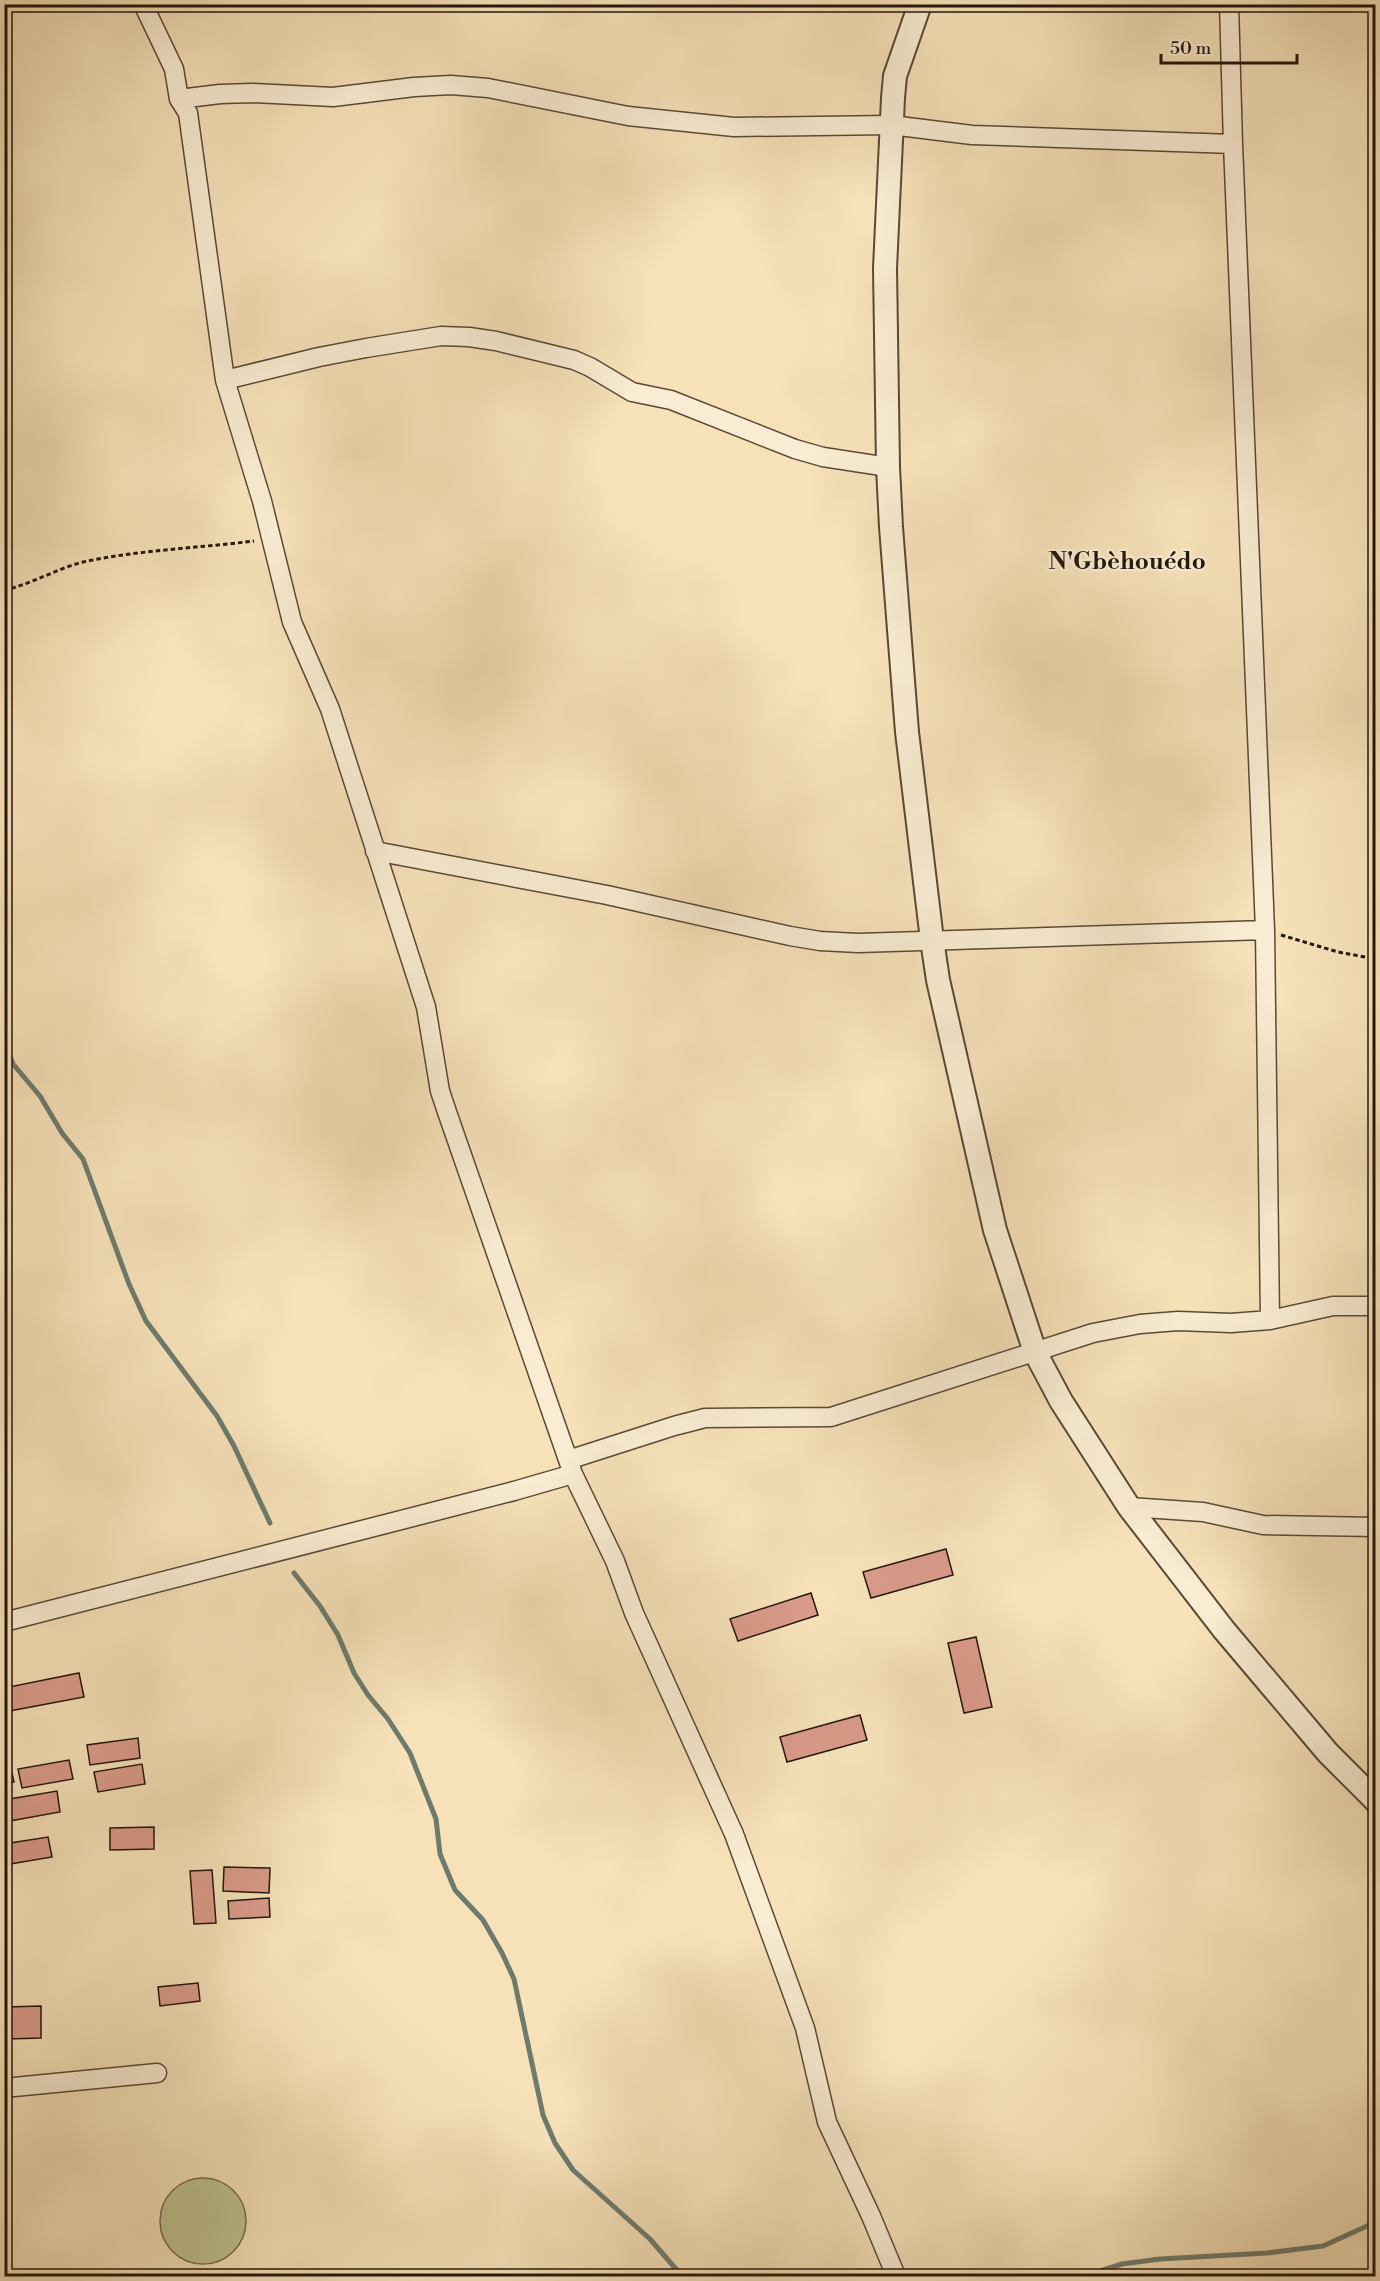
<svg xmlns="http://www.w3.org/2000/svg" width="1380" height="2281" font-family="'Libre Bodoni',serif">
	<style>
		.green { fill: #bec28e; stroke: #726c4c; stroke-width: 1.5 }
		.lines { fill: none; stroke-linecap: round; stroke-linejoin: round }
		.stream { stroke: #6d7b6d; stroke-width: 5 }
		.building { fill: #d99b8a; stroke: #25160b; stroke-width: 1.5 }
		.minor-casing { stroke: #594936; stroke-width: 21 }
		.tertiary-casing { stroke: #594936; stroke-width: 26 }
		.path { stroke: #25160b; stroke-width: 3; stroke-dasharray: 4.5 3; stroke-linecap: butt }
		.minor { stroke: #f9ecd2; stroke-width: 18 }
		.tertiary { stroke: #f9ecd2; stroke-width: 22 }
		.labels { text-anchor: middle; stroke-width: 4.5; stroke-linejoin: round; paint-order: stroke }
		.quarter-label { font-size: 24px; font-weight: bold; fill: #25160b; stroke: #f9ecd2 }
	</style>
	<rect width="100%" height="100%" fill="#f6e1b9"/>
	<filter id="stains"><feTurbulence type="fractalNoise" baseFrequency=".00333" numOctaves="4"/><feColorMatrix values="0 0 0 0 .2 0 0 0 0 .09 0 0 0 0 .02 0 0 0 .5 -.17"/></filter>
	<radialGradient id="worn" r=".72"><stop offset=".6" stop-color="#630" stop-opacity="0"/><stop offset="1" stop-color="#630" stop-opacity=".3"/></radialGradient>
	<path class="green" d="M160 2221a43 43 0 1 1 86 0a43 43 0 1 1-86 0Z"/>
	<g class="lines">
		<path class="stream" d="M4,1040L13,1064L40,1096L62,1133L83,1159L129,1284L146,1321L217,1416L234,1446L270,1523
			M294,1573L320,1606L338,1635L354,1673L368,1695L388,1719L410,1753L436,1819L440,1854L455,1890L483,1920L502,1953L514,1979L543,2115L555,2143L573,2170L650,2239L682,2276
			M1084,2276L1122,2264L1160,2259L1267,2253L1323,2246L1376,2222"/>
	</g>
	<path class="building" d="M946,1549L953,1575L871,1598L863,1572Z
		M811,1593L818,1615L738,1641L730,1619Z
		M976,1637L992,1707L964,1713L948,1643Z
		M79,1673L84,1697L4,1712V1688Z
		M860,1715L867,1740L787,1762L780,1737Z
		M4,1737L14,1782L4,1784Z
		M138,1738L140,1758L90,1765L87,1745Z
		M69,1760L73,1779L22,1788L18,1769Z
		M142,1764L145,1784L98,1792L94,1772Z
		M57,1791L60,1812L4,1822V1800Z
		M154,1827V1849L110,1850V1828Z
		M48,1837L52,1857L4,1865V1844Z
		M224,1867L270,1868L269,1893L223,1891Z
		M212,1870L216,1923L194,1924L190,1871Z
		M269,1898L270,1917L229,1919L228,1901Z
		M198,1983L200,2001L160,2006L158,1987Z
		M41,2006V2038L7,2039L6,2007Z"/>
	<g class="lines">
		<defs>
			<path id="minor" d="M143,4L174,69L179,99L188,113L225,380L262,501L292,622L330,709L426,1007L440,1091L447,1112L573,1474L615,1561L634,1613L734,1834L805,2028L827,2122L871,2216L896,2276
				M1229,4L1233,144L1265,930L1270,1320
				M179,99L220,94L252,93L333,97L414,87L451,85L488,88L628,116L734,127L891,125L972,135L1233,144
				M225,380L319,357L366,348L441,336L469,337L496,341L574,360L590,367L632,392L671,400L795,449L823,457L888,467
				M375,851L607,895L790,936L820,941L858,943L1265,930
				M568,1460L674,1426L705,1418L831,1417L1093,1333L1140,1324L1178,1321L1231,1323L1270,1320L1333,1306H1376
				M1129,1507L1203,1512L1263,1525L1376,1527
				M4,1622L514,1491L573,1474
				M4,2088L157,2073"/>
			<path id="tertiary" d="M920,4L895,76L893,98L885,268L888,467L891,527L907,732L932,940L938,980L995,1230L1035,1352L1061,1401L1129,1507L1224,1630L1328,1753L1376,1801"/>
		</defs>
		<use href="#minor" class="minor-casing"/>
		<use href="#tertiary" class="tertiary-casing"/>
		<path class="path" d="M4,590C32,584 56,569 83,562C139,550 198,548 254,541
			M1281,935L1338,952L1376,959"/>
		<use href="#minor" class="minor"/>
		<use href="#tertiary" class="tertiary"/>
	</g>
	<g class="labels">
		<g class="quarter-label">
			<text x="1127" y="569">N'Gbèhouédo</text>
		</g>
	</g>
	<rect width="1380" height="2281" fill="none" stroke="#f6e1b9" stroke-width="24"/>
	<rect x="6" y="6" width="1368" height="2269" fill="none" stroke="#25160b" stroke-width="3"/>
	<rect x="12" y="12" width="1356" height="2257" fill="none" stroke="#25160b" stroke-width="1.5"/>
	<path d="M1161 54v9h136v-9" fill="none" stroke="#25160b" stroke-width="3"/>
	<text x="1170" y="54" font-size="18" fill="#25160b" stroke="#f9ecd2" stroke-width="4.5" paint-order="stroke">50 m</text>
	<rect width="100%" height="100%" filter="url(#stains)"/>
	<rect width="100%" height="100%" fill="url(#worn)"/>
</svg>
